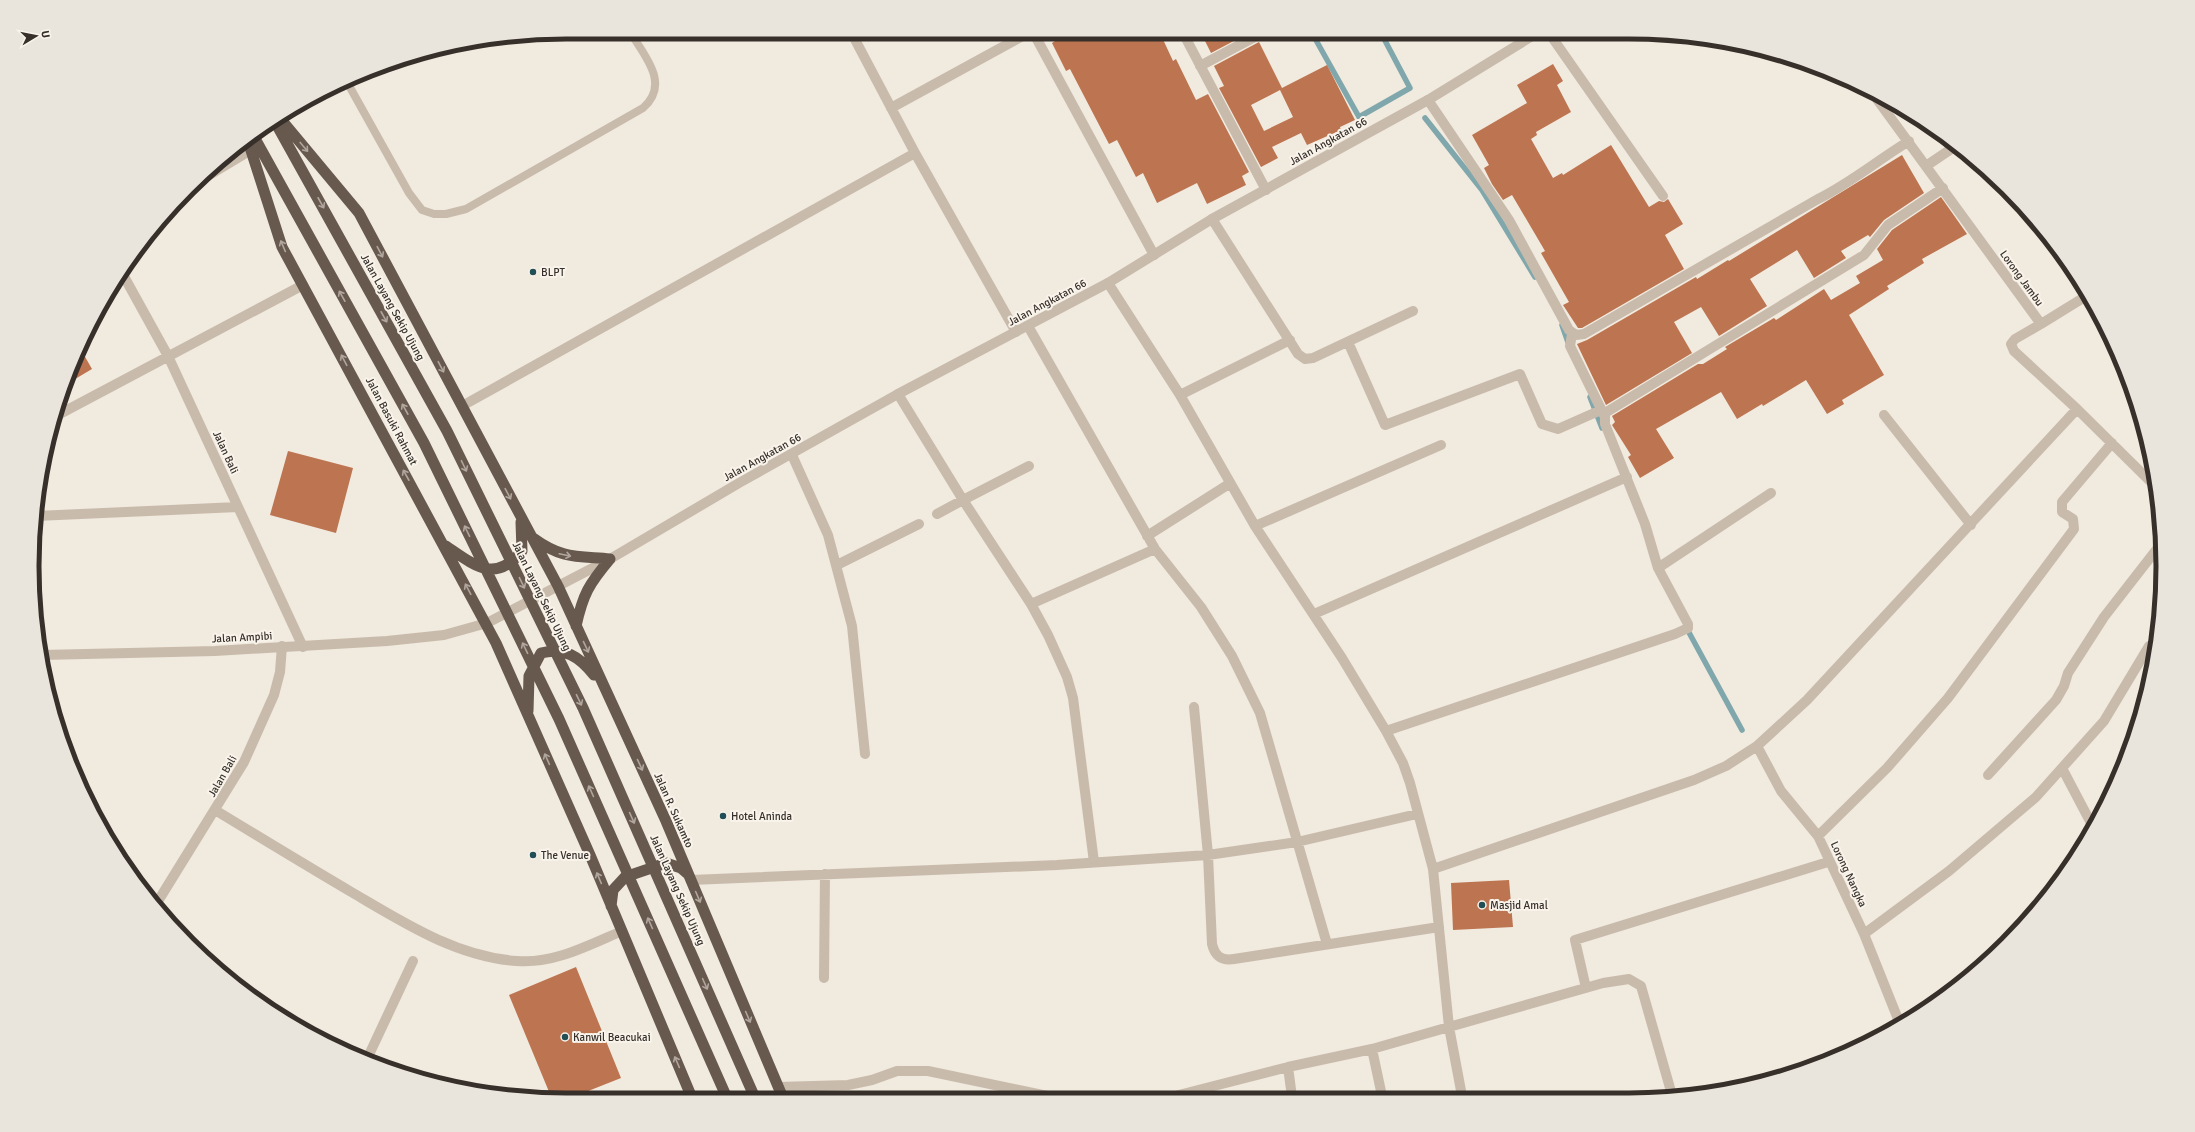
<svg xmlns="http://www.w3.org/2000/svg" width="2195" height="1132" font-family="Signika,sans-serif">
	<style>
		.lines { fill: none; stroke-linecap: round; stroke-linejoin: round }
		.stream { stroke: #7fa7ac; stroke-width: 5.5 }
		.building { fill: #bd7450; fill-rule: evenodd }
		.service { stroke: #c9bbab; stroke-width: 8 }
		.minor { stroke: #c9bbab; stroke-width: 10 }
		.tertiary { stroke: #c9bbab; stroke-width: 10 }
		.trunk { stroke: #68594f; stroke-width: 11 }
		.oneway { stroke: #b0a69d }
		.poi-dot { fill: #224e56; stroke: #f9f4eb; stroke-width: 1.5 }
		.labels { text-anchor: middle; stroke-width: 4; stroke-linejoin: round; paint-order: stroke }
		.street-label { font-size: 11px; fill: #372f2a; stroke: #f9f4eb }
		.poi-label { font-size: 11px; fill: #372f2a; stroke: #f9f4eb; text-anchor: start }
		.rim { fill: none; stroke: #372f2a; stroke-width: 5 }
	</style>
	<rect width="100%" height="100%" fill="#f1eadf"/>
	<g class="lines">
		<path class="stream" d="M1312,33L1359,117L1410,88L1381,33
			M1425,118L1482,190L1535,277
			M1562,325L1569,345
			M1590,397L1602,428
			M1686,627L1742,730"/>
	</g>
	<path class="building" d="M1055,32L1160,33L1173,61L1176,59L1196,100L1208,94L1249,172L1242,176L1246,185L1207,204L1197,183L1157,203L1143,173L1136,177L1117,140L1109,144L1070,69L1066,71L1052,43L1058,39Z
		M1201,33H1249L1211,53Z
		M1259,42L1282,88L1327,65L1355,120L1340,127L1341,130L1307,145L1301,133L1272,147L1278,158L1261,167L1219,88L1224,86L1214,66ZM1280,90L1293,117L1264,131L1251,105Z
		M1553,64L1563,81L1557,85L1571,112L1536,132L1537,135L1531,139L1553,178L1562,173L1563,175L1611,145L1649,207L1659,201L1664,202L1668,199L1683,224L1665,235L1684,269L1582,328H1578L1563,305L1569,302L1541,253L1545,251L1512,195L1503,200L1492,184L1484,168L1489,165L1472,135L1527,103L1517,85Z
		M1902,155L1924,193L1884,220L1870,237L1868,235L1841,251L1846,258L1814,278L1797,250L1750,279L1767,306L1719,336L1701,307L1674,322L1692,353L1606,405L1577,344L1587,340L1696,277L1697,279L1728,260L1729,261Z
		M1941,197L1967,234L1922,259L1924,263L1887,286L1889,289L1849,315L1884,375L1842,400L1844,404L1827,414L1806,380L1763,406L1762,404L1737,419L1721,392L1656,429L1674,458L1640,478L1628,457L1631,455L1612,425L1615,422L1612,416L1698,364H1703L1727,349L1725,347L1774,318L1776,320L1824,289L1831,300L1860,283L1856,276L1883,260L1877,249L1892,230Z
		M80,348L92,369L65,385L73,361Z
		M288,451L353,468L336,533L270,515Z
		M1509,880L1513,927L1453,930L1451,883Z
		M576,967L621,1078L568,1099H552L509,995Z"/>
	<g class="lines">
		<path class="service" d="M347,82L409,193L422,210L434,214H446L466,209L643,108C671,84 644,55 630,32"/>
		<path class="minor" d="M851,32L915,153L1016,332
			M1033,32L1154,255
			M1183,33L1266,190
			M1549,33L1663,196
			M1200,66L1262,33
			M1871,91L2041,324L2015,339L2011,344L2014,351L2077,409L2156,487
			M1428,100L1509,220L1569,330L1576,335L1584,334L1818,199C1849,184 1878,160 1909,141
			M891,108L1030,32
			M1926,166L1957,145
			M201,180L251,150
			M1212,219L1298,354L1305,359L1313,358L1413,311
			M121,271L168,356L303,647
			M1108,283L1180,395L1255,526L1342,658L1386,731L1403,763L1410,783L1433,869L1449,1027L1462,1096
			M2041,324L2088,295
			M1028,326L1155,549L1201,607L1232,656L1260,713L1327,944
			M1572,334L1570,346L1604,415
			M1348,342L1385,425L1520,374L1542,424L1558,429L1601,410
			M898,394L963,500L1029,466
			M1180,395L1290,340
			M462,406L915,153
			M1884,415L1971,525
			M54,417L303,285
			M792,455L828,535L852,626L865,754
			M937,514L963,500L1031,604L1048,635L1067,677L1073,698L1094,862
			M36,516L238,507
			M1255,526L1441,445
			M1147,536L1229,484
			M837,565L919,524
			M1658,568L1645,524L1605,424V413L1864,255L1888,225L1943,188
			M1031,604L1155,549
			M1314,614L1627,477
			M1194,707L1208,855L1212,944C1215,956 1221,961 1234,959L1439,927
			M1386,731L1675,634L1688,628V624L1658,568L1771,493
			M1757,746L1781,791L1818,836L1864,934L1900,1024
			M2062,768L2092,825
			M1988,775L2056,700L2064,686L2068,673L2104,617L2160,545
			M215,810C261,838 307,866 353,893C404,923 457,957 517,961C554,964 589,945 622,931
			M1818,836L1887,768L1948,698L2074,529L2073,519L2062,512V502L2112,443
			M1433,869L1694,780L1726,766L1757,746L1807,700L2077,409
			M691,880L1057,865L1208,855L1297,842L1417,814
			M155,906L244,762L274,695L280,672L282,646
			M1864,934L1949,871L2036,797L2104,721L2149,646
			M824,978L825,874
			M1586,988L1575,940L1828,862
			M1372,1049L1382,1096
			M367,1059L413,961
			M1288,1067L1292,1097
			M778,1087L848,1085L872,1080L897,1071H928L1052,1097
			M1171,1097L1288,1067L1372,1049L1603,983L1629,979L1641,986L1672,1095"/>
		<path class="tertiary" d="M42,655L215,651L387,641L444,635L487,623L610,559L739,483L898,394L1108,283L1212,219L1428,100L1537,33"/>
		<path class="trunk" d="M279,117L359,213L558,586L666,821L783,1098
			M274,120L447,431L583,708L755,1098
			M253,135L424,443L559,719L727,1098
			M247,138L282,247L496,643L590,855L692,1098
			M533,538C562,559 576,556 610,559
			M446,546C474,565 495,584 522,551L521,522
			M576,626C583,594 589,584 610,559
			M528,711L529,676L541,653C564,647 579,656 594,675
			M611,906L613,890L625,877L666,863L681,868L688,874"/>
	</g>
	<defs><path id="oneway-shaft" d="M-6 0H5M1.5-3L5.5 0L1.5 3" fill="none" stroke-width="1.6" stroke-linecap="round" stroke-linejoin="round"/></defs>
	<g class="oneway">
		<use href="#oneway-shaft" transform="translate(304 147) rotate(50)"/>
		<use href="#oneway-shaft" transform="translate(321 203) rotate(61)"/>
		<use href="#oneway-shaft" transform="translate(283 246) rotate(-113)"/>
		<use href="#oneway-shaft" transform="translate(380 252) rotate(62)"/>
		<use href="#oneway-shaft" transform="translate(342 296) rotate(-119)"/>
		<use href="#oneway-shaft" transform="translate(384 317) rotate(61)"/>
		<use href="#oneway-shaft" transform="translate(344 360) rotate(-118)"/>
		<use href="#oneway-shaft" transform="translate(441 367) rotate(62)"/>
		<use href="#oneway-shaft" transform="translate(405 409) rotate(-119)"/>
		<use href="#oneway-shaft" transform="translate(464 466) rotate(64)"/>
		<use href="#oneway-shaft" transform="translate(406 475) rotate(-119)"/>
		<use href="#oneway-shaft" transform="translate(508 494) rotate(62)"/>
		<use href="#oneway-shaft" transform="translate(467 531) rotate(-116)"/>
		<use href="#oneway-shaft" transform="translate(565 555) rotate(12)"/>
		<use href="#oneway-shaft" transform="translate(522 583) rotate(64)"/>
		<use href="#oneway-shaft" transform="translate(468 589) rotate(-118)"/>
		<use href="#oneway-shaft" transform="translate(586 647) rotate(65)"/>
		<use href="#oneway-shaft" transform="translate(525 648) rotate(-116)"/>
		<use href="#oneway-shaft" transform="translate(579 700) rotate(64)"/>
		<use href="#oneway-shaft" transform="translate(547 759) rotate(-114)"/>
		<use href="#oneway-shaft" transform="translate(640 765) rotate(65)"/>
		<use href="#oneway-shaft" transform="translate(591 791) rotate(-114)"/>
		<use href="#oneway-shaft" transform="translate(632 818) rotate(66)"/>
		<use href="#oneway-shaft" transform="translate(599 878) rotate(-113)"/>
		<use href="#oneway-shaft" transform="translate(698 897) rotate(67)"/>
		<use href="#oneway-shaft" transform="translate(650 923) rotate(-114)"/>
		<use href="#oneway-shaft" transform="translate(705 984) rotate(66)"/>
		<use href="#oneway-shaft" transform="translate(748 1017) rotate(67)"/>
		<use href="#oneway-shaft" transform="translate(677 1062) rotate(-113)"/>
	</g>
	<g class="poi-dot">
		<circle cx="533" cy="272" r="4"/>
		<circle cx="723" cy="816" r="4"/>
		<circle cx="533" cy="855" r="4"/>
		<circle cx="1482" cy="905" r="4"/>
		<circle cx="565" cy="1037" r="4"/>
	</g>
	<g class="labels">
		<g class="street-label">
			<text transform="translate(1328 141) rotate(-29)" y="4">Jalan Angkatan 66</text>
			<text transform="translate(2022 278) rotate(54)" y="4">Lorong Jambu</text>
			<text transform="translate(1047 302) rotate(-28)" y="4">Jalan Angkatan 66</text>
			<text transform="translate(393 307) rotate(61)" y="4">Jalan Layang Sekip Ujung</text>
			<text transform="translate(392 421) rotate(62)" y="4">Jalan Basuki Rahmat</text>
			<text transform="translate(226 452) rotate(65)" y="4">Jalan Bali</text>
			<text transform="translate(762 457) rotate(-29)" y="4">Jalan Angkatan 66</text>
			<text transform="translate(542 596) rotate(64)" y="4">Jalan Layang Sekip Ujung</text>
			<text transform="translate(242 637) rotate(-3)" y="4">Jalan Ampibi</text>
			<text transform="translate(222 776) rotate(-60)" y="4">Jalan Bali</text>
			<text transform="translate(674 810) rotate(66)" y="4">Jalan R. Sukamto</text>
			<text transform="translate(1849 874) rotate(65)" y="4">Lorong Nangka</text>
			<text transform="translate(678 890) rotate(66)" y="4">Jalan Layang Sekip Ujung</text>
		</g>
		<g class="poi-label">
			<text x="541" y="276">BLPT</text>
			<text x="731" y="820">Hotel Aninda</text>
			<text x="541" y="859">The Venue</text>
			<text x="1490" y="909">Masjid Amal</text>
			<text x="573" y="1041">Kanwil Beacukai</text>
		</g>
	</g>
	<path d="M0 0H2195V1132H0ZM566 39H1629A527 527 0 0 1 2156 566V566A527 527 0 0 1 1629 1093H566A527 527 0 0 1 39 566V566A527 527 0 0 1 566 39Z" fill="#e9e4dc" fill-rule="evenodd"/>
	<path class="rim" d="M566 39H1629A527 527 0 0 1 2156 566V566A527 527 0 0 1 1629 1093H566A527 527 0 0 1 39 566V566A527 527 0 0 1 566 39Z"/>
	<g transform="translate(36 36) rotate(80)" stroke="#f9f4eb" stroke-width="3" paint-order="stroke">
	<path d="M0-3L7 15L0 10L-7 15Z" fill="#372f2a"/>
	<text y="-6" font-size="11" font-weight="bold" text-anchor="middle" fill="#372f2a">U</text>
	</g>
</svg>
